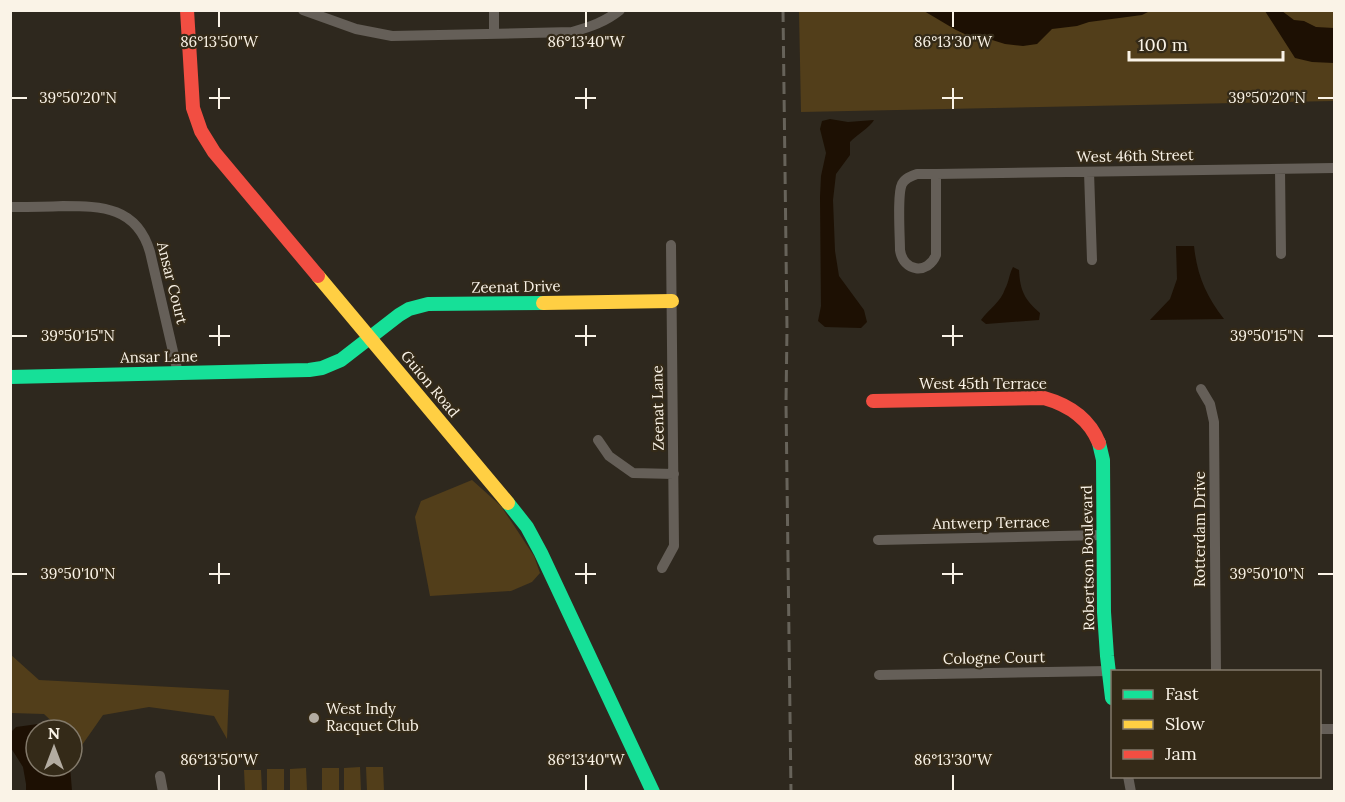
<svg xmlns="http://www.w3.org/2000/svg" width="1345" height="802" font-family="Lora,serif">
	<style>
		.green { fill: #523e1a }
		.water { fill: #1d1003 }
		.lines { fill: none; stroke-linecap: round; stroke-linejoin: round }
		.street { stroke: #655f58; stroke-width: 10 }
		.fast { stroke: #16e098; stroke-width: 14 }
		.slow { stroke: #ffcf43; stroke-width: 14 }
		.jam { stroke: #f24e42; stroke-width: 14 }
		.rail { stroke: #67635a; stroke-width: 3; stroke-dasharray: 12 6; stroke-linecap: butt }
		.ticks { fill: none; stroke: #faf3e7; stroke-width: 2 }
		.poi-dot { fill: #b3aca1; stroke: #342a18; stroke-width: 2 }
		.labels { text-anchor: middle; stroke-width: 4.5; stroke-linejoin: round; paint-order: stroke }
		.street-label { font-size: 15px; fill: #faf3e7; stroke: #342a18 }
		.poi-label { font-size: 15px; fill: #faf3e7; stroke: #342a18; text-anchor: start }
		.ticks-label { font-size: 15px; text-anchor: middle; fill: #faf3e7; stroke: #342a18; stroke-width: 4.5; stroke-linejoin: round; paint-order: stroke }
	</style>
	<rect width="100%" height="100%" fill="#2e281e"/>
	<path class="green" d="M799,11H1334V101L801,112Z
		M472,480L501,506L534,556L540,573L532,582L511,591L430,596L415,517L421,501Z
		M10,654L39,680L229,690L227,739L214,716L149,707L103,715L80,748L72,741V730H61L44,714L11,713Z
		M360,767L361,791H344V768Z
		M366,767H383L384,791H367Z
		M306,768L307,791H290V769Z
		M322,768H339V791H322Z
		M267,769H284V791H267Z
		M244,770H261L262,791H245Z"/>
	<path class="water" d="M924,11H1150L1142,15L1089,22L1077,26L1052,29L1037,44L1023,46L1005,44L989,39L969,36L956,30Z
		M1265,11H1282L1294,20L1304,21L1316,27L1334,28V63L1312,62L1295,58Z
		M830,119L848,122L874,120C870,127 857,135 850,142V155L836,174L833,200L835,251L839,276L864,310L867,322L861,328L825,327L818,321L821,306L820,197L821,176L826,153L820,129L822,121Z
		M1176,246H1194C1197,275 1206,296 1224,319L1150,320L1170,299L1177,279Z
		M1013,267L1019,270C1020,291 1025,300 1040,313L1039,320L986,324L981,320C989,309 1001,302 1005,289C1009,282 1009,274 1013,267Z
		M38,724L50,725L56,730H36V766H70L72,791H26V784L23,767L11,748V732L16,727Z"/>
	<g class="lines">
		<path class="street" d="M303,10L356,29L392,36L572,32C590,27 605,22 620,10
			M494,10V34
			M1280,169L1281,254
			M1089,172L1092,260
			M917,174H936V255C928,275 903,272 900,250C900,237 897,194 902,184C905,178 911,176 917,174Z
			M936,174L1334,168
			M10,207C28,207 45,207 63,206C102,206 137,207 150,252L178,373
			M1201,389L1210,404L1214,422L1216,672
			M598,440L609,456L633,473L674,474
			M878,540L1103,535
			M662,568L674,546L671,245
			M879,675L1109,671
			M1320,729H1334
			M160,776L163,792
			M1128,776L1131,792"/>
		<path class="fast" d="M10,377L309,370L322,368L341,360L399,315L409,309L428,304L543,303
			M1099,443L1103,460L1104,612L1107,656L1112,698
			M508,503L527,527L541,553L653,792"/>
		<path class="slow" d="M318,276L508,503
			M543,303L672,301"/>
		<path class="jam" d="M187,10L193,108L201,131L214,152L318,276
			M873,401L1044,398C1069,405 1089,418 1099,443"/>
		<path class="rail" d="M783,10L787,329L786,403L791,792"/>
	</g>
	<path class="ticks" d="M219,12V27M586,12V27M953,12V27M219,88V109M586,88V109M953,88V109M12,98H27M209,98H230M575,98H596M942,98H963M1318,98H1333M219,325V346M586,325V346M953,325V346M12,336H27M209,336H230M575,336H596M942,336H963M1318,336H1333M219,563V584M586,563V584M953,563V584M12,574H27M209,574H230M575,574H596M942,574H963M1318,574H1333M219,775V790M586,775V790M953,775V790"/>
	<circle class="poi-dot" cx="314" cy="718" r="6"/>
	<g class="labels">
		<g class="street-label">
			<text transform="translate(1135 156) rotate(-1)" y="5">West 46th Street</text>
			<text transform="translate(172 283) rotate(76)" y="5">Ansar Court</text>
			<text transform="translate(516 287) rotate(-1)" y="5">Zeenat Drive</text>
			<text transform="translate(159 357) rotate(-1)" y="5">Ansar Lane</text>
			<text transform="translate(430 384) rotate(50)" y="5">Guion Road</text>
			<text x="983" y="389">West 45th Terrace</text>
			<text transform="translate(658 408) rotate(-91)" y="5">Zeenat Lane</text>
			<text transform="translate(991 523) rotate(-1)" y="5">Antwerp Terrace</text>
			<text transform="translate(1200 529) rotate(-90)" y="5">Rotterdam Drive</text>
			<text transform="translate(1088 558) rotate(-91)" y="5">Robertson Boulevard</text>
			<text transform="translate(994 658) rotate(-1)" y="5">Cologne Court</text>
		</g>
		<g class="poi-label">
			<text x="326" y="714">West Indy<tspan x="326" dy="17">Racquet Club</tspan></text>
		</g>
	</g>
	<g class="ticks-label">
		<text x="219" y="47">86°13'50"W</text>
		<text x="586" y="47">86°13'40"W</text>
		<text x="953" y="47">86°13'30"W</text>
		<text x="78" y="103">39°50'20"N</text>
		<text x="1267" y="103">39°50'20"N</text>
		<text x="78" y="341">39°50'15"N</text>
		<text x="1267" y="341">39°50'15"N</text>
		<text x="78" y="579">39°50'10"N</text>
		<text x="1267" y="579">39°50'10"N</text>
		<text x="219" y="765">86°13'50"W</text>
		<text x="586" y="765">86°13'40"W</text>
		<text x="953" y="765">86°13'30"W</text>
	</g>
	<rect width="1345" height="802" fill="none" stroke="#faf3e7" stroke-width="24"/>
	<rect x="1111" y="670" width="210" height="108" fill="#342a18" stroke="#837a6b" stroke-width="1.5"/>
	<rect x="1123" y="690" width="30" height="9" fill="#16e098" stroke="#837a6b" stroke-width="1.5"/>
	<text x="1165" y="700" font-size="18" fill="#faf3e7">Fast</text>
	<rect x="1123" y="720" width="30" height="9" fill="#ffcf43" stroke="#837a6b" stroke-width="1.5"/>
	<text x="1165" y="730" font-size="18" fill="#faf3e7">Slow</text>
	<rect x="1123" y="750" width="30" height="9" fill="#f24e42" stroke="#837a6b" stroke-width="1.5"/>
	<text x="1165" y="760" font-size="18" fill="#faf3e7">Jam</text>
	<g transform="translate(54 748)"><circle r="28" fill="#342a18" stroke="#837a6b" stroke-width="1.5"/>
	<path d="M0-4.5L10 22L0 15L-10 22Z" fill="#b3aca1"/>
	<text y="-9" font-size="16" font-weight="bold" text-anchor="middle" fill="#faf3e7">N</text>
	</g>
	<path d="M1129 51v9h154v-9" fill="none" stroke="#faf3e7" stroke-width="3"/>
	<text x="1138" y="51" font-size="18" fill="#faf3e7" stroke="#342a18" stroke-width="4.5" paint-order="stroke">100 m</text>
</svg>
